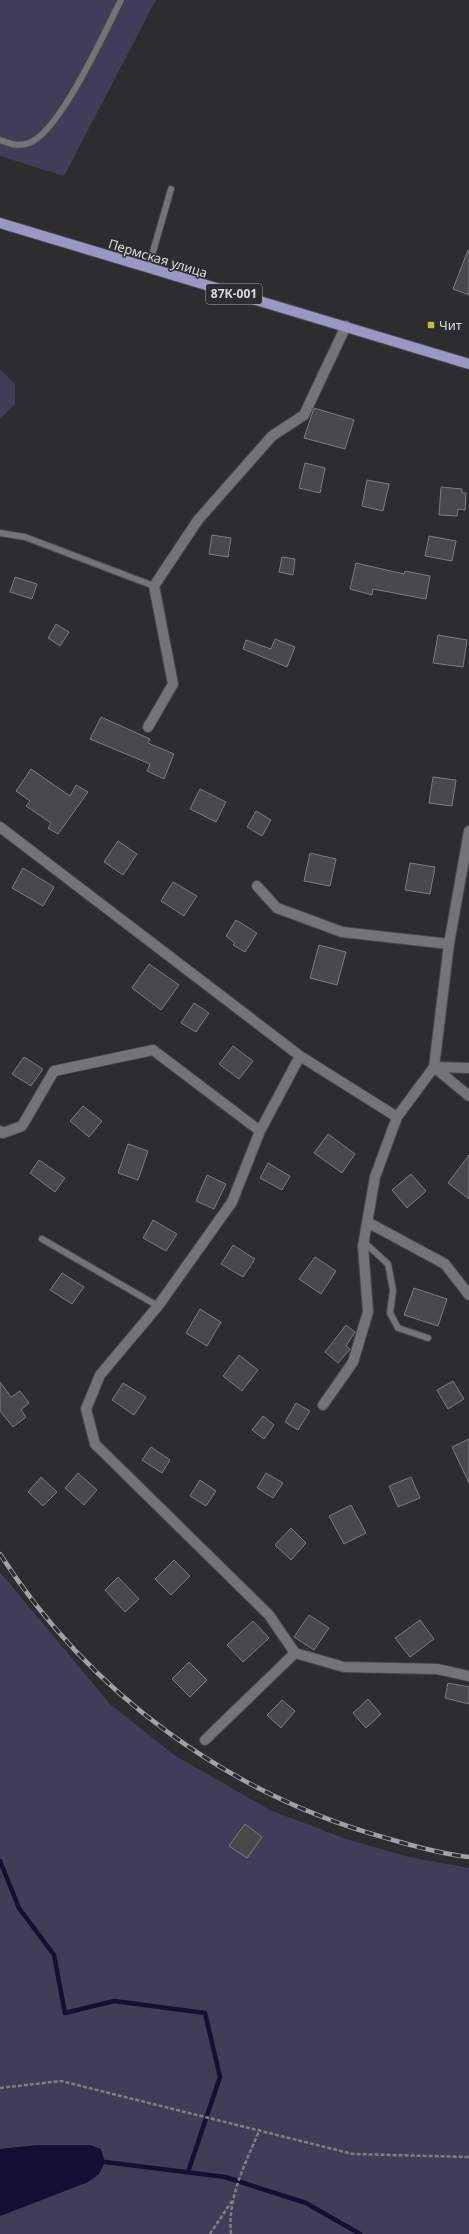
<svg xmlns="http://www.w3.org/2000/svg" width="469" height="2234" font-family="'Noto Sans',sans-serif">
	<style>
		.green { fill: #3f3d58 }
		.water { fill: #150f33 }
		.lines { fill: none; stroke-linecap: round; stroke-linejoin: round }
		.stream { stroke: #150f33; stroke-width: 4.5 }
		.building { fill: #49494c; stroke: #7d7d81 }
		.service-casing { stroke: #48484a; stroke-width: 8 }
		.minor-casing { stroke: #48484a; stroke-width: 12 }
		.primary-casing { stroke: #48484a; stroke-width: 12 }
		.path { stroke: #7e7e80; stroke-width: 2.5; stroke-dasharray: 4 2; stroke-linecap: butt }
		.service { stroke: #747478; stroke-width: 6 }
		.minor { stroke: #747478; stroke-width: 10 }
		.primary { stroke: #9b97c5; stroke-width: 10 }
		.rail-casing { stroke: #a2a1a4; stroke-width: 4.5 }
		.rail { stroke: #2d2c2f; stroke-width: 3; stroke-dasharray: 9; stroke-linecap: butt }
		.poi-dot { fill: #c2bd3f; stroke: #2d2c2f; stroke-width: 1.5 }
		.labels { text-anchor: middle; stroke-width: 3; stroke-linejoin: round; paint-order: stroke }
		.shield { fill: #2d2c2f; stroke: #a7a6a9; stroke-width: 1 }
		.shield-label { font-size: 12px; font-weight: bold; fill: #dbdbdd }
		.street-label { font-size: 13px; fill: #dbdbdd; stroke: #2d2c2f }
		.poi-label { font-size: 13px; fill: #dbdbdd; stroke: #2d2c2f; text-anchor: start }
	</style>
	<rect width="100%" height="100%" fill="#2d2c2f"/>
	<path class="green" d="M0,0H156L64,176L0,156Z
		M0,369L15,384V404L0,419Z
		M0,1572L110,1704L174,1755L270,1810L346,1839L409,1857L469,1868V2234H0V2216L88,2182L38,2145L0,2149Z"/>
	<path class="water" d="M38,2145H90L101,2149L105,2162L99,2174L88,2182L0,2216V2149Z"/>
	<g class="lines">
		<path class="stream" d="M0,1861L19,1908L54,1955L65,2013L114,2001L205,2013L220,2077L188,2172
			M105,2162L225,2177L306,2203L360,2234"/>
	</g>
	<path class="building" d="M468,250H469V295L453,289Z
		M314,408L354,420L345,449L304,438Z
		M305,463L325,468L320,493L299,488Z
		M367,480L389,484L383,511L362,506Z
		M441,487L462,489V493H466L465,510L458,509L457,516L439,515Z
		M212,535L231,538L228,557L209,554Z
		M429,536L456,541L452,561L425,556Z
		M282,557L295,559L293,575L279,572Z
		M356,563L404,574L405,571L430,576L426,599L373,589L372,595L350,589Z
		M15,577L37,584L32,599L10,592Z
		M56,624L69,632L60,646L48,638Z
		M438,635L467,640L463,667L433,663Z
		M275,639L295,647L287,667L243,649L246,640L271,649Z
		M101,717L150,739L148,743L174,754L164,779L147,771L150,764L90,739Z
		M31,769L70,796L76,785L88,792L58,834L48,828L51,823L26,806L30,801L16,791Z
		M433,777L456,780L452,806L429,803Z
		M200,789L226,802L216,822L190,809Z
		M256,811L271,820L262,836L247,827Z
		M118,841L137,854L123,875L104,862Z
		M310,853L336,859L330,886L304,881Z
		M410,863L435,867L430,894L405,890Z
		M23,868L54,887L43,906L12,888Z
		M173,882L197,896L184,916L161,901Z
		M236,920L257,933L245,952L233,945L235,943L226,936Z
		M319,945L346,952L337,985L310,978Z
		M149,964L179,985L161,1010L132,988Z
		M194,1003L209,1013L196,1032L181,1023Z
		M233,1046L253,1061L239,1079L219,1064Z
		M24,1057L43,1069L31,1086L12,1074Z
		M83,1106L102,1121L89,1137L70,1121Z
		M328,1134L355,1154L342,1173L314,1153Z
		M128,1144L148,1151L138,1180L118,1173Z
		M469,1155V1199L448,1183Z
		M39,1160L65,1178L55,1192L30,1173Z
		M268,1163L290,1176L282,1190L260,1178Z
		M411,1174L426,1191L407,1208L392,1190Z
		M207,1175L226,1184L214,1209L196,1201Z
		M153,1220L177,1234L166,1251L143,1238Z
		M233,1245L255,1259L243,1277L221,1264Z
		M315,1257L336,1271L321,1294L299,1279Z
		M62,1273L84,1287L72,1304L50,1290Z
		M414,1288L447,1299L438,1326L404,1315Z
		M200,1309L221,1322L207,1346L186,1333Z
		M346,1325L355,1332L346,1346L350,1349L338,1363L325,1352Z
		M239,1355L258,1370L242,1391L223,1376Z
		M453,1381L464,1399L448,1409L437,1390Z
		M0,1382L11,1397L20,1391L29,1403L21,1410L26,1417L13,1427L0,1411Z
		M123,1383L146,1397L134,1415L112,1400Z
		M296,1403L310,1411L298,1430L285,1422Z
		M263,1416L274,1425L264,1439L252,1430Z
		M469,1439V1483L452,1447Z
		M151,1447L170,1460L162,1473L142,1460Z
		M78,1473L97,1490L84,1505L65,1488Z
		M266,1473L283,1483L273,1498L257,1488Z
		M41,1477L57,1492L43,1506L28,1492Z
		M411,1477L420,1498L398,1507L389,1486Z
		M200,1480L216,1491L206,1506L190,1496Z
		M351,1505L366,1533L344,1544L329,1516Z
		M291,1528L306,1543L291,1560L275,1545Z
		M174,1560L190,1576L171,1595L155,1579Z
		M118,1577L139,1599L125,1612L105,1590Z
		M309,1615L329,1628L314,1650L294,1637Z
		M420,1620L434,1639L410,1657L395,1638Z
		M253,1621L269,1638L243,1662L227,1645Z
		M189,1662L207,1680L190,1697L172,1679Z
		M448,1683L469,1687V1704L445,1698Z
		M368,1699L381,1714L366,1728L353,1713Z
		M282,1700L295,1711L281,1728L267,1715Z
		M245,1824L262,1837L247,1858L229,1846Z"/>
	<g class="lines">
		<defs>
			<path id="service" d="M0,140C11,144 18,147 29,143C60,132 105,31 121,0
				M148,269L171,189
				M0,533L25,537L154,586
				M42,1239L158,1306
				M364,1242L388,1264L393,1290L390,1313L398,1328L428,1338"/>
			<path id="minor" d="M148,727L173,684L154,586L198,520L272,436L304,415L346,326
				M0,827L300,1056L397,1117
				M257,886L277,908L342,932L449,944
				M434,1067L469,1096
				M434,1067L469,1068
				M0,1131L3,1133L22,1126L54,1071L153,1050L260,1131
				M369,1223L445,1264L469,1295
				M323,1405L353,1362L368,1312L363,1246L375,1177L397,1117L434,1067L449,944L469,831
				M295,1653L269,1615L95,1444L86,1409L100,1375L158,1306L232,1202L260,1131L300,1056
				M205,1740L295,1653L344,1667L437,1669L469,1676"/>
			<path id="primary" d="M0,223L469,364"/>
		</defs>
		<use href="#service" class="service-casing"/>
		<use href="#minor" class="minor-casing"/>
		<use href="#primary" class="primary-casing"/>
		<path class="path" d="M0,2088L61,2081L353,2154L469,2157
			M210,2234L232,2201
			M231,2234C227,2198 246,2162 260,2129"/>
		<use href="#service" class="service"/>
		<use href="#minor" class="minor"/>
		<use href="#primary" class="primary"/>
		<defs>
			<path id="rail" d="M0,1554C89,1693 228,1794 386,1838C413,1846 441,1854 469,1857"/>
		</defs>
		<use href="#rail" class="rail-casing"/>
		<use href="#rail" class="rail"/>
	</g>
	<rect class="poi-dot" x="427" y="321" width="8" height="8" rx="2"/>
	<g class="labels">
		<rect class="shield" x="206" y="284" width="56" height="20" rx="3"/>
		<g class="shield-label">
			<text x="234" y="298">87К-001</text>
		</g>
		<g class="street-label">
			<text transform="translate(158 258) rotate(17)" y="5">Пермская улица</text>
		</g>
		<g class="poi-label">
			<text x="439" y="330">Чит</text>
		</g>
	</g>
</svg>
